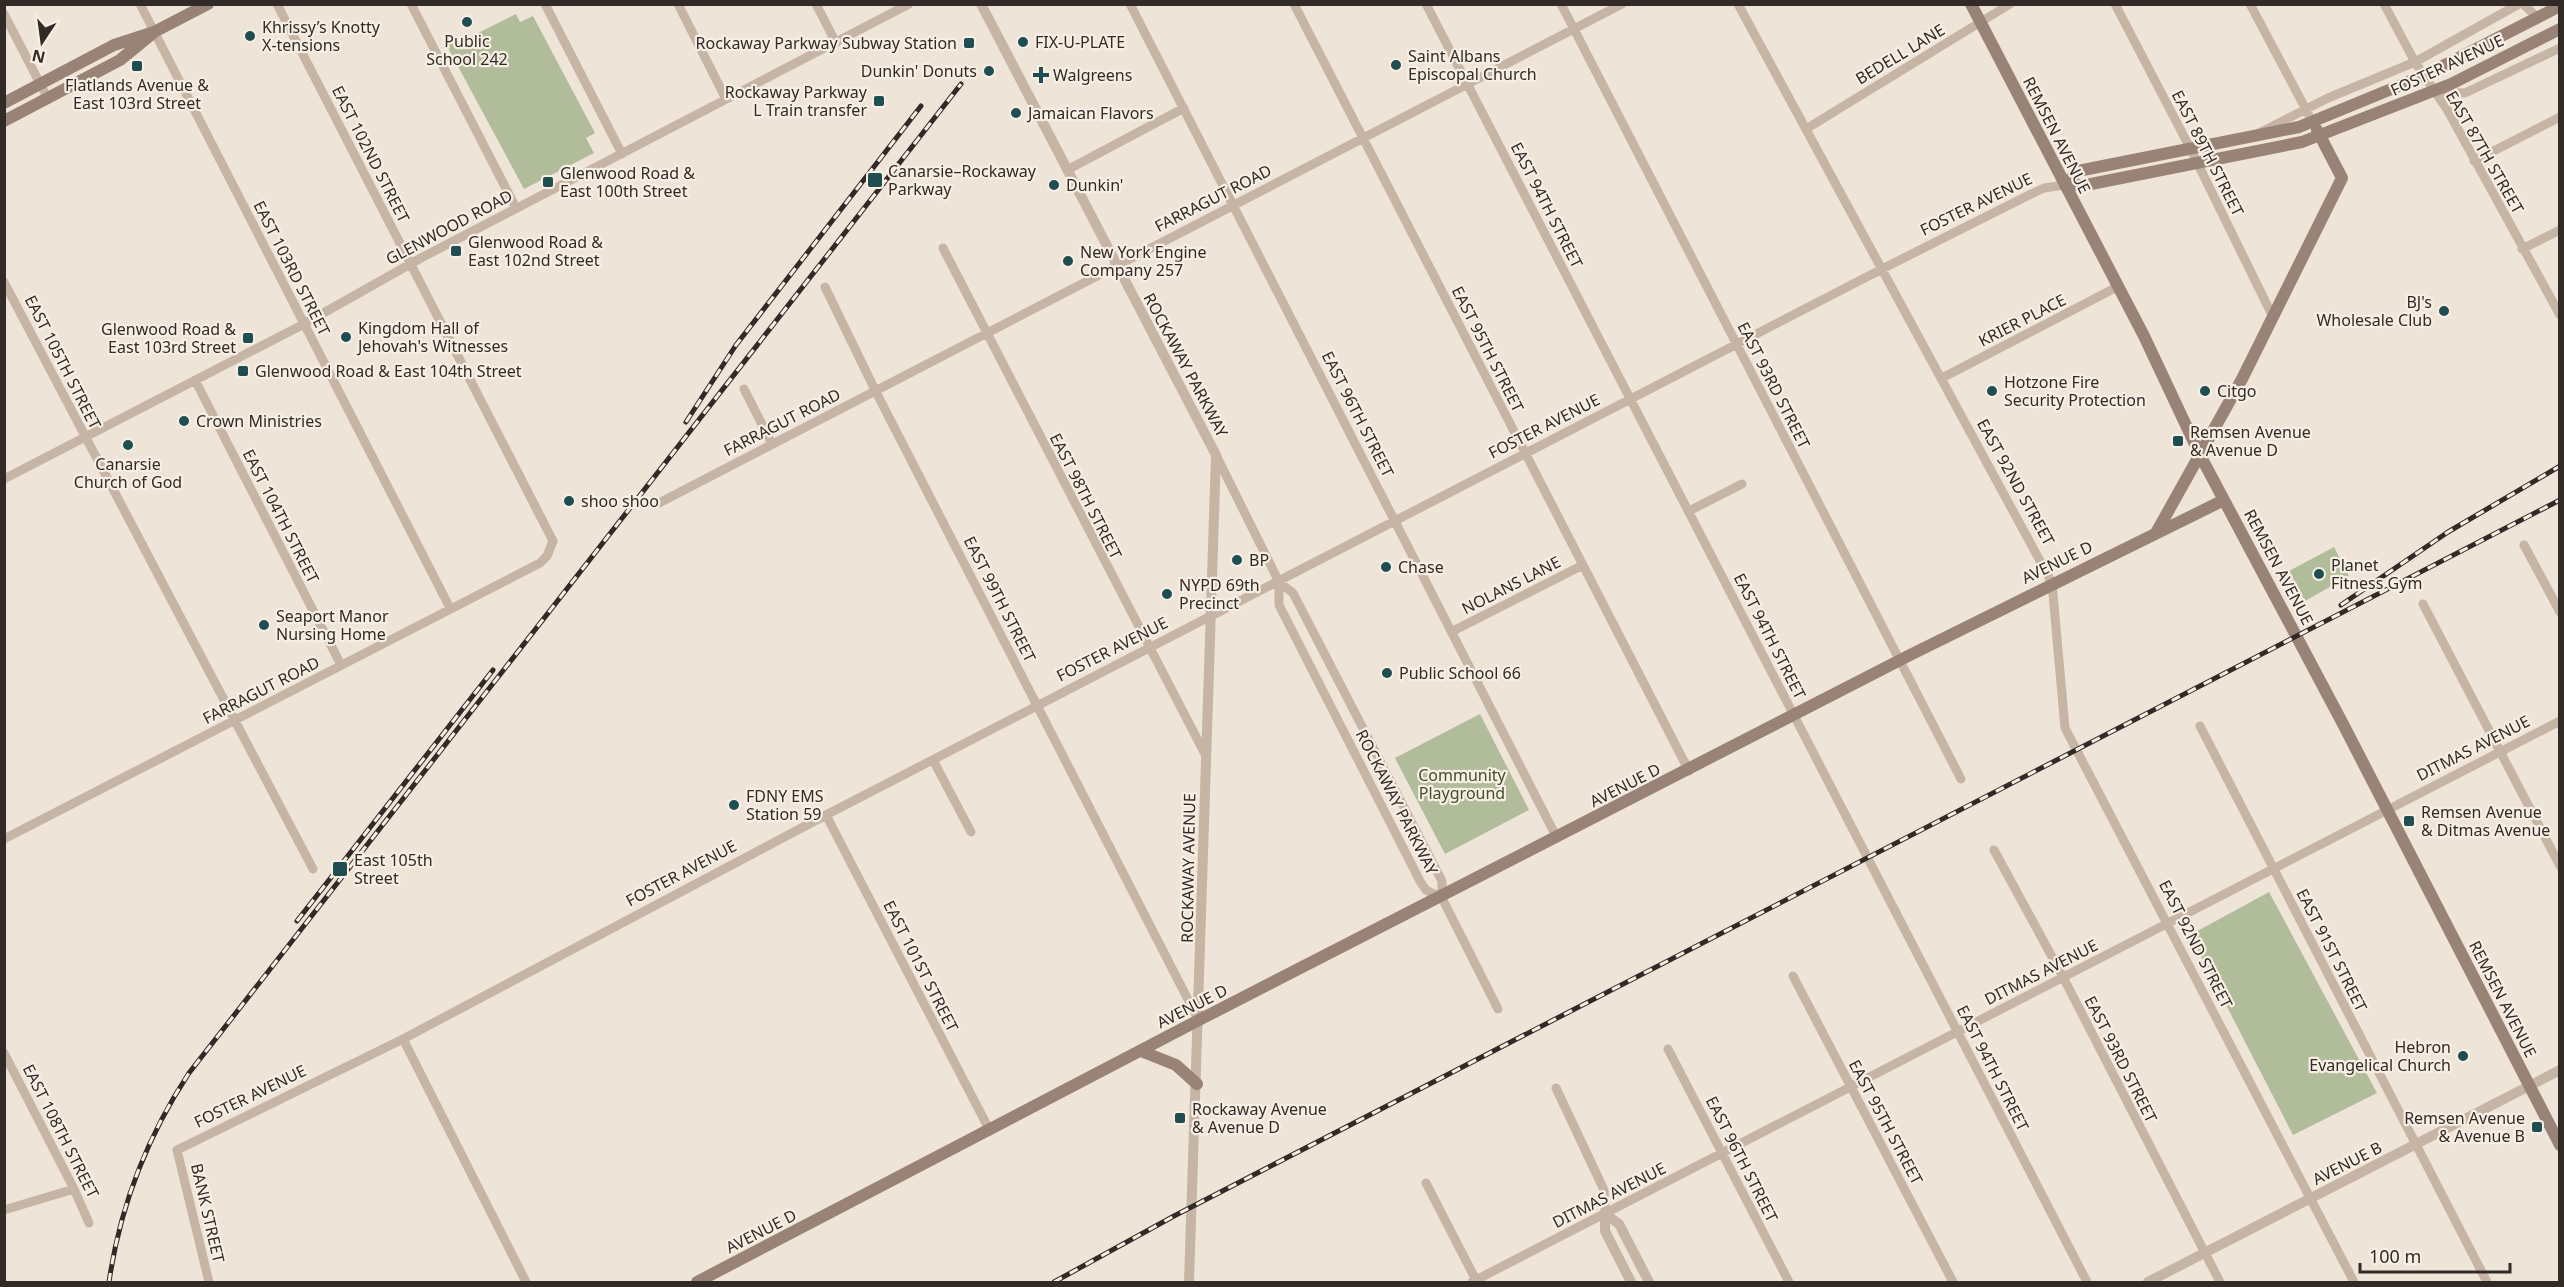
<svg xmlns="http://www.w3.org/2000/svg" width="2564" height="1287" font-family="'Noto Sans',sans-serif">
	<style>
		.green { fill: #b1bd9a }
		.lines { fill: none; stroke-linecap: round; stroke-linejoin: round }
		.minor { stroke: #c6b4a5; stroke-width: 9 }
		.tertiary { stroke: #c6b4a5; stroke-width: 10 }
		.secondary { stroke: #998377; stroke-width: 12 }
		.rail-casing { stroke: #322a26; stroke-width: 5 }
		.rail { stroke: #f7eee4; stroke-width: 3; stroke-dasharray: 9; stroke-linecap: butt }
		.poi-dot { fill: #1e4e51; stroke: #f7eee4; stroke-width: 2 }
		.labels { text-anchor: middle; stroke-width: 4.5; stroke-linejoin: round; paint-order: stroke }
		.poi-label { font-size: 16px; fill: #322a26; stroke: #f7eee4; text-anchor: start }
		.street-label { font-size: 16px; fill: #322a26; stroke: #f7eee4 }
		.park-label { font-size: 16px; fill: #424f2b; stroke: #f7eee4 }
	</style>
	<rect width="100%" height="100%" fill="#efe4d8"/>
	<path class="green" d="M516,14L520,22L533,16L595,133L586,138L594,153L524,189L446,44L460,37L462,41Z
		M2334,547L2349,576L2305,601L2289,571Z
		M1480,714L1529,810L1445,854L1395,758Z
		M2269,892L2377,1093L2293,1135L2190,935Z"/>
	<g class="lines">
		<path class="minor" d="M140,4L450,608
			M411,4L516,208
			M545,4L622,154
			M678,4L726,99
			M816,4L836,43
			M1130,4L1557,838
			M1294,4L1689,771
			M1426,4L2087,1282
			M1561,4L1961,779
			M1738,4L2052,583L2065,728L2354,1282
			M2115,4L2190,148L2273,317
			M2250,4L2312,121
			M2384,4L2415,62L2448,111L2560,315
			M2523,4L2537,17
			M4,14L48,99
			M2435,92L2465,93L2560,48
			M1806,129L2010,4
			M2261,132L2328,98L2415,62L2519,4
			M2474,161L2560,117
			M1067,170L1184,108
			M943,248L1206,756
			M2522,249L2560,230
			M4,282L313,869
			M825,287L875,390L1197,1017
			M1942,378L2117,287
			M195,380L341,665
			M744,389L772,444
			M1216,455L1279,582L1293,593L1442,881V898L1498,1009
			M4,479L304,324L421,258L909,4
			M659,503L1622,4
			M1689,511L1742,484
			M2524,545L2560,612
			M1279,582V605L1421,883L1426,890L1442,898
			M2423,604L2560,866
			M1453,631L1583,565
			M2200,726L2487,1282
			M933,760L971,832
			M826,815L990,1131
			M4,839L540,563L547,556L553,541L277,4
			M1994,850L2063,977L2220,1282
			M1793,976L1953,1282
			M403,1039L526,1282
			M1668,1049L1789,1282
			M4,1053L74,1189L89,1223
			M1556,1088L1604,1190L1605,1214
			M1426,1183L1477,1282
			M4,1210L74,1189
			M209,1282L177,1150L403,1039L826,815L1882,269L2027,196L2044,188L2065,185
			M1472,1282L2560,721"/>
		<path class="tertiary" d="M981,4L1216,455L1189,1282
			M1605,1214L1619,1224L1649,1282
			M1605,1214V1231L1631,1282
			M2148,1282L2560,1070"/>
		<path class="secondary" d="M1971,4L2144,336L2200,455L2343,724L2560,1145
			M4,103L114,45L154,32L208,4
			M4,121L120,60L153,33
			M2065,185L2078,171L2299,127L2423,76L2560,6
			M2065,185H2086L2302,142L2451,84L2560,29
			M2156,533L2242,379L2342,178L2317,130
			M1141,1051L1176,1065L1197,1084
			M697,1282L1199,1020L1910,655L2224,500"/>
		<defs>
			<path id="rail" d="M686,422L736,345L921,106
				M2341,605L2448,532L2560,466
				M297,921L493,670
				M109,1282C120,1206 147,1137 189,1073L961,84
				M1054,1282L1174,1216L2560,500"/>
		</defs>
		<use href="#rail" class="rail-casing"/>
		<use href="#rail" class="rail"/>
	</g>
	<g class="poi-dot">
		<circle cx="467" cy="22" r="6"/>
		<circle cx="250" cy="36" r="6"/>
		<circle cx="1023" cy="42" r="6"/>
		<rect x="963" y="37" width="12" height="12" rx="3"/>
		<circle cx="1396" cy="65" r="6"/>
		<rect x="131" y="60" width="12" height="12" rx="3"/>
		<circle cx="989" cy="71" r="6"/>
		<path d="M1038 66h6v6h6v6h-6v6h-6v-6h-6v-6h6z"/>
		<rect x="873" y="95" width="12" height="12" rx="3"/>
		<circle cx="1016" cy="113" r="6"/>
		<rect x="867" y="172" width="16" height="16" rx="3"/>
		<rect x="542" y="176" width="12" height="12" rx="3"/>
		<circle cx="1054" cy="185" r="6"/>
		<rect x="450" y="245" width="12" height="12" rx="3"/>
		<circle cx="1068" cy="261" r="6"/>
		<circle cx="2444" cy="311" r="6"/>
		<circle cx="346" cy="337" r="6"/>
		<rect x="242" y="332" width="12" height="12" rx="3"/>
		<rect x="237" y="365" width="12" height="12" rx="3"/>
		<circle cx="1992" cy="391" r="6"/>
		<circle cx="2205" cy="391" r="6"/>
		<circle cx="184" cy="421" r="6"/>
		<rect x="2172" y="435" width="12" height="12" rx="3"/>
		<circle cx="128" cy="445" r="6"/>
		<circle cx="569" cy="501" r="6"/>
		<circle cx="1237" cy="560" r="6"/>
		<circle cx="1386" cy="567" r="6"/>
		<circle cx="2319" cy="574" r="6"/>
		<circle cx="1167" cy="594" r="6"/>
		<circle cx="264" cy="625" r="6"/>
		<circle cx="1387" cy="673" r="6"/>
		<circle cx="734" cy="805" r="6"/>
		<rect x="2403" y="815" width="12" height="12" rx="3"/>
		<rect x="332" y="861" width="16" height="16" rx="3"/>
		<circle cx="2463" cy="1056" r="6"/>
		<rect x="1174" y="1112" width="12" height="12" rx="3"/>
		<rect x="2531" y="1121" width="12" height="12" rx="3"/>
	</g>
	<g class="labels">
		<g class="poi-label">
			<text x="262" y="33">Khrissy’s Knotty<tspan x="262" dy="18">X-tensions</tspan></text>
			<text x="467" y="47" text-anchor="middle">Public<tspan x="467" dy="18">School 242</tspan></text>
			<text x="1035" y="48">FIX-U-PLATE</text>
			<text x="957" y="49" text-anchor="end">Rockaway Parkway Subway Station</text>
			<text x="1408" y="62">Saint Albans<tspan x="1408" dy="18">Episcopal Church</tspan></text>
			<text x="977" y="77" text-anchor="end">Dunkin' Donuts</text>
			<text x="1053" y="81">Walgreens</text>
			<text x="137" y="91" text-anchor="middle">Flatlands Avenue &amp;<tspan x="137" dy="18">East 103rd Street</tspan></text>
			<text x="867" y="98" text-anchor="end">Rockaway Parkway<tspan x="867" dy="18">L Train transfer</tspan></text>
			<text x="1028" y="119">Jamaican Flavors</text>
			<text x="888" y="177">Canarsie–Rockaway<tspan x="888" dy="18">Parkway</tspan></text>
			<text x="560" y="179">Glenwood Road &amp;<tspan x="560" dy="18">East 100th Street</tspan></text>
			<text x="1066" y="191">Dunkin'</text>
			<text x="468" y="248">Glenwood Road &amp;<tspan x="468" dy="18">East 102nd Street</tspan></text>
			<text x="1080" y="258">New York Engine<tspan x="1080" dy="18">Company 257</tspan></text>
			<text x="2432" y="308" text-anchor="end">BJ's<tspan x="2432" dy="18">Wholesale Club</tspan></text>
			<text x="358" y="334">Kingdom Hall of<tspan x="358" dy="18">Jehovah's Witnesses</tspan></text>
			<text x="236" y="335" text-anchor="end">Glenwood Road &amp;<tspan x="236" dy="18">East 103rd Street</tspan></text>
			<text x="255" y="377">Glenwood Road &amp; East 104th Street</text>
			<text x="2004" y="388">Hotzone Fire<tspan x="2004" dy="18">Security Protection</tspan></text>
			<text x="2217" y="397">Citgo</text>
			<text x="196" y="427">Crown Ministries</text>
			<text x="2190" y="438">Remsen Avenue<tspan x="2190" dy="18">&amp; Avenue D</tspan></text>
			<text x="128" y="470" text-anchor="middle">Canarsie<tspan x="128" dy="18">Church of God</tspan></text>
			<text x="581" y="507">shoo shoo</text>
			<text x="1249" y="566">BP</text>
			<text x="2331" y="571">Planet<tspan x="2331" dy="18">Fitness Gym</tspan></text>
			<text x="1398" y="573">Chase</text>
			<text x="1179" y="591">NYPD 69th<tspan x="1179" dy="18">Precinct</tspan></text>
			<text x="276" y="622">Seaport Manor<tspan x="276" dy="18">Nursing Home</tspan></text>
			<text x="1399" y="679">Public School 66</text>
			<text x="746" y="802">FDNY EMS<tspan x="746" dy="18">Station 59</tspan></text>
			<text x="2421" y="818">Remsen Avenue<tspan x="2421" dy="18">&amp; Ditmas Avenue</tspan></text>
			<text x="354" y="866">East 105th<tspan x="354" dy="18">Street</tspan></text>
			<text x="2451" y="1053" text-anchor="end">Hebron<tspan x="2451" dy="18">Evangelical Church</tspan></text>
			<text x="1192" y="1115">Rockaway Avenue<tspan x="1192" dy="18">&amp; Avenue D</tspan></text>
			<text x="2525" y="1124" text-anchor="end">Remsen Avenue<tspan x="2525" dy="18">&amp; Avenue B</tspan></text>
		</g>
		<g class="street-label">
			<text transform="translate(1900 54) rotate(-31)" y="6">BEDELL LANE</text>
			<text transform="translate(2447 65) rotate(-25)" y="6">FOSTER AVENUE</text>
			<text transform="translate(2057 135) rotate(63)" y="6">REMSEN AVENUE</text>
			<text transform="translate(2485 152) rotate(60)" y="6">EAST 87TH STREET</text>
			<text transform="translate(2208 153) rotate(63)" y="6">EAST 89TH STREET</text>
			<text transform="translate(371 154) rotate(63)" y="6">EAST 102ND STREET</text>
			<text transform="translate(1213 198) rotate(-27)" y="6">FARRAGUT ROAD</text>
			<text transform="translate(1976 204) rotate(-26)" y="6">FOSTER AVENUE</text>
			<text transform="translate(1547 205) rotate(63)" y="6">EAST 94TH STREET</text>
			<text transform="translate(449 227) rotate(-28)" y="6">GLENWOOD ROAD</text>
			<text transform="translate(292 268) rotate(63)" y="6">EAST 103RD STREET</text>
			<text transform="translate(2022 320) rotate(-27)" y="6">KRIER PLACE</text>
			<text transform="translate(1488 349) rotate(63)" y="6">EAST 95TH STREET</text>
			<text transform="translate(63 362) rotate(63)" y="6">EAST 105TH STREET</text>
			<text transform="translate(1186 365) rotate(62)" y="6">ROCKAWAY PARKWAY</text>
			<text transform="translate(1774 385) rotate(63)" y="6">EAST 93RD STREET</text>
			<text transform="translate(1358 414) rotate(63)" y="6">EAST 96TH STREET</text>
			<text transform="translate(782 422) rotate(-27)" y="6">FARRAGUT ROAD</text>
			<text transform="translate(1544 426) rotate(-27)" y="6">FOSTER AVENUE</text>
			<text transform="translate(2016 482) rotate(61)" y="6">EAST 92ND STREET</text>
			<text transform="translate(1086 496) rotate(63)" y="6">EAST 98TH STREET</text>
			<text transform="translate(281 516) rotate(63)" y="6">EAST 104TH STREET</text>
			<text transform="translate(2057 562) rotate(-26)" y="6">AVENUE D</text>
			<text transform="translate(2279 567) rotate(62)" y="6">REMSEN AVENUE</text>
			<text transform="translate(1511 585) rotate(-27)" y="6">NOLANS LANE</text>
			<text transform="translate(1000 599) rotate(63)" y="6">EAST 99TH STREET</text>
			<text transform="translate(1770 636) rotate(63)" y="6">EAST 94TH STREET</text>
			<text transform="translate(1112 649) rotate(-27)" y="6">FOSTER AVENUE</text>
			<text transform="translate(261 690) rotate(-27)" y="6">FARRAGUT ROAD</text>
			<text transform="translate(2473 748) rotate(-27)" y="6">DITMAS AVENUE</text>
			<text transform="translate(1625 785) rotate(-27)" y="6">AVENUE D</text>
			<text transform="translate(1397 802) rotate(63)" y="6">ROCKAWAY PARKWAY</text>
			<text transform="translate(1188 868) rotate(-89)" y="6">ROCKAWAY AVENUE</text>
			<text transform="translate(681 873) rotate(-28)" y="6">FOSTER AVENUE</text>
			<text transform="translate(2196 944) rotate(63)" y="6">EAST 92ND STREET</text>
			<text transform="translate(2332 950) rotate(63)" y="6">EAST 91ST STREET</text>
			<text transform="translate(921 966) rotate(63)" y="6">EAST 101ST STREET</text>
			<text transform="translate(2041 972) rotate(-27)" y="6">DITMAS AVENUE</text>
			<text transform="translate(2503 999) rotate(63)" y="6">REMSEN AVENUE</text>
			<text transform="translate(1192 1006) rotate(-27)" y="6">AVENUE D</text>
			<text transform="translate(2121 1059) rotate(63)" y="6">EAST 93RD STREET</text>
			<text transform="translate(1993 1068) rotate(63)" y="6">EAST 94TH STREET</text>
			<text transform="translate(250 1096) rotate(-26)" y="6">FOSTER AVENUE</text>
			<text transform="translate(1886 1122) rotate(62)" y="6">EAST 95TH STREET</text>
			<text transform="translate(61 1131) rotate(63)" y="6">EAST 108TH STREET</text>
			<text transform="translate(1742 1159) rotate(63)" y="6">EAST 96TH STREET</text>
			<text transform="translate(2347 1163) rotate(-27)" y="6">AVENUE B</text>
			<text transform="translate(1609 1195) rotate(-27)" y="6">DITMAS AVENUE</text>
			<text transform="translate(208 1213) rotate(77)" y="6">BANK STREET</text>
			<text transform="translate(761 1231) rotate(-27)" y="6">AVENUE D</text>
		</g>
		<g class="park-label">
			<text x="1462" y="781">Community<tspan x="1462" dy="18">Playground</tspan></text>
		</g>
	</g>
	<rect width="2564" height="1287" fill="none" stroke="#322a26" stroke-width="12"/>
	<g transform="translate(42 42) rotate(193)" stroke="#f7eee4" stroke-width="4.5" paint-order="stroke">
	<path d="M0-4.5L10 22L0 15L-10 22Z" fill="#322a26"/>
	<text y="-9" font-size="16" font-weight="bold" text-anchor="middle" fill="#322a26">N</text>
	</g>
	<path d="M2360 1263v9h150v-9" fill="none" stroke="#322a26" stroke-width="3"/>
	<text x="2369" y="1263" font-size="18" fill="#322a26" stroke="#f7eee4" stroke-width="4.5" paint-order="stroke">100 m</text>
</svg>
